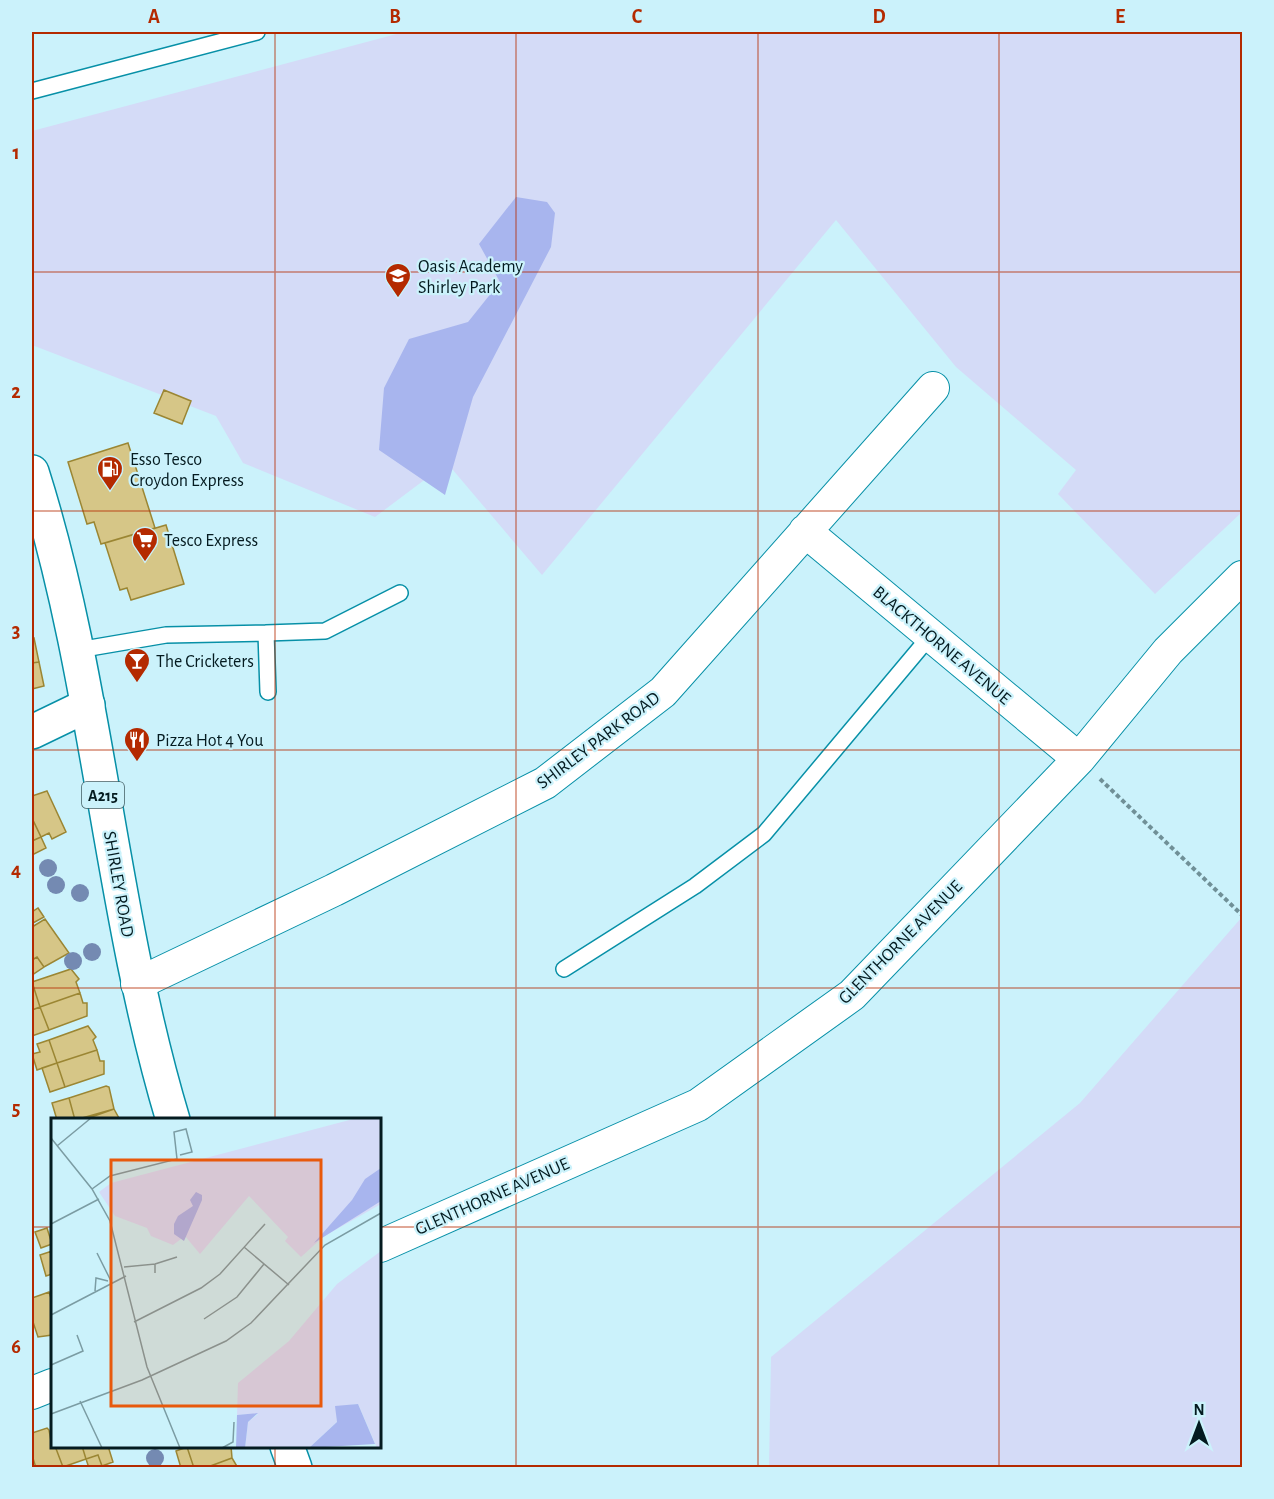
<svg xmlns="http://www.w3.org/2000/svg" width="1274" height="1499" font-family="'Alegreya Sans',sans-serif">
	<style>
		.green { fill: #d4dbf7 }
		.forest { fill: #a8b5ee }
		.building { fill: #d6c687; stroke: #9b8633; stroke-width: 1.5 }
		.lines { fill: none; stroke-linecap: round; stroke-linejoin: round }
		.service-casing { stroke: #0790a7; stroke-width: 18 }
		.minor-casing { stroke: #0790a7; stroke-width: 34 }
		.tertiary-casing { stroke: #0790a7; stroke-width: 36 }
		.primary-casing { stroke: #0790a7; stroke-width: 36 }
		.path { stroke: #709097; stroke-width: 4; stroke-dasharray: 4.5 3; stroke-linecap: butt }
		.service { stroke: #fff; stroke-width: 15 }
		.minor { stroke: #fff; stroke-width: 32 }
		.tertiary { stroke: #fff; stroke-width: 33 }
		.primary { stroke: #fff; stroke-width: 33 }
		.tree { fill: #748ab2 }
		.grid { fill: none; stroke: #b42a00; stroke-width: 1.5; stroke-opacity: 0.55 }
		.labels { text-anchor: middle; stroke-width: 4.5; stroke-linejoin: round; paint-order: stroke }
		.shield { fill: #cbf2fb; stroke: #405c62; stroke-width: 1.5 }
		.shield-label { font-size: 16px; font-weight: bold; fill: #041b20 }
		.poi-label { font-size: 18px; fill: #041b20; stroke: #cbf2fb; text-anchor: start }
		.street-label { font-size: 18px; fill: #041b20; stroke: #cbf2fb }
		.inset-road { fill: none; stroke: #7b9ca3; stroke-width: 1.5 }
		.view { fill: #e8590c; fill-opacity: 0.15; stroke: #e8590c; stroke-width: 3 }
		.inset-edge { fill: none; stroke: #041b20; stroke-width: 3 }
		.neatline { fill: none; stroke: #b42a00; stroke-width: 2 }
		.grid-label { font-size: 20px; text-anchor: middle; font-weight: bold; fill: #b42a00 }
	</style>
	<rect width="100%" height="100%" fill="#cbf2fb"/>
	<path class="green" d="M404,32H1242V512L1155,594L1058,494L1076,470L956,367L836,220L542,575L447,463L375,517L243,463L216,416L32,345V131Z
		M1242,917V1467H769L771,1357L1080,1103Z"/>
	<path class="forest" d="M516,197L547,202L555,213L551,247L473,397L445,495L379,450L384,388L409,339L468,322L500,282L479,244Z"/>
	<path class="building" d="M164,390L191,401L182,424L154,413Z
		M128,443L155,528L101,544L94,522L87,524L68,462Z
		M166,525L184,584L131,600L127,588L120,590L105,543Z
		M34,638L39,662L32,663V639Z
		M39,662L44,686L32,689V663Z
		M47,791L66,832L52,839L49,833L41,837L32,818V796Z
		M32,818L41,837L32,841Z
		M41,837L46,848L32,855V841Z
		M38,908L44,917L33,923L32,912Z
		M45,919L69,953L44,967L37,957L32,960V927Z
		M37,957L44,967L32,975V960Z
		M71,969L79,979L76,982L80,993L40,1007L32,982Z
		M32,982L40,1007L32,1010Z
		M80,993L83,1003H87V1016L49,1030L40,1007Z
		M40,1007L49,1030L32,1036V1010Z
		M88,1026L96,1037L93,1040L97,1050L57,1063L49,1040Z
		M49,1040L57,1063L37,1070L32,1054L40,1052L37,1044Z
		M97,1050L100,1061H104V1074L65,1087L57,1063Z
		M57,1063L65,1087L50,1092L42,1068Z
		M106,1086L109,1087L114,1109L75,1120L69,1098Z
		M69,1098L75,1120H57L52,1103Z
		M114,1109L120,1120H83Z
		M47,1228L52,1244L41,1248L35,1232Z
		M52,1251V1274L46,1276L40,1255Z
		M49,1292L52,1301V1335L38,1337L32,1319V1298Z
		M47,1428L49,1430L52,1446H55L63,1467L36,1468L32,1455V1433Z
		M55,1446H82L86,1459L63,1467Z
		M82,1446H108L113,1462L102,1466L98,1455L86,1459Z
		M231,1446L232,1458L205,1468H194L187,1447Z
		M187,1447L194,1468H181L176,1451Z
		M98,1455L102,1466L89,1468L86,1459Z
		M232,1458L238,1468H205Z"/>
	<g class="lines">
		<defs>
			<path id="service" d="M32,91L257,32
				M266,633L325,631L400,593
				M78,650L166,635L266,633L268,692
				M564,969L695,886L764,834L931,635"/>
			<path id="minor" d="M805,531L1079,759
				M137,984L334,890L545,783L663,692L933,388
				M380,1246L698,1105L852,995L1079,759L1168,651L1242,577
				M32,1393L52,1385"/>
			<path id="tertiary" d="M32,732L88,705"/>
			<path id="primary" d="M32,472C99,683 109,907 173,1120
				M287,1446L295,1468"/>
		</defs>
		<use href="#service" class="service-casing"/>
		<use href="#minor" class="minor-casing"/>
		<use href="#tertiary" class="tertiary-casing"/>
		<use href="#primary" class="primary-casing"/>
		<path class="path" d="M1100,779L1242,915"/>
		<use href="#service" class="service"/>
		<use href="#minor" class="minor"/>
		<use href="#tertiary" class="tertiary"/>
		<use href="#primary" class="primary"/>
	</g>
	<g class="tree">
		<circle cx="48" cy="868" r="9"/>
		<circle cx="56" cy="885" r="9"/>
		<circle cx="80" cy="893" r="9"/>
		<circle cx="92" cy="952" r="9"/>
		<circle cx="73" cy="961" r="9"/>
		<circle cx="155" cy="1458" r="9"/>
	</g>
	<path class="grid" d="M275,32V1120M516,32V1468M758,32V1468M999,32V1468M32,272H1242M32,511H1242M32,750H1242M32,988H1242M32,1227H52M380,1227H1242M275,1446V1468"/>
	<defs>
		<symbol id="school-pin" viewBox="-11 -11 22 30"><path d="M0 17L-7.5 6A9.5 9.5 0 1 1 7.5 6Z" fill="#b42a00" stroke="#cbf2fb"/><path d="M0-5L7-2L0 1L-7-2ZM-4 1L0 2.5L4 1V4Q0 6-4 4Z" fill="#fff"/></symbol>
		<symbol id="fuel-pin" viewBox="-11 -11 22 30"><path d="M0 17L-7.5 6A9.5 9.5 0 1 1 7.5 6Z" fill="#b42a00" stroke="#cbf2fb"/><path d="M-5.5-6h7V0h2V4h1.3V-2.5L3-4.5l.8-.8L6-3V5H2.5V1h-1V6h-7ZM-4.2-4.7v3.2H.2V-4.7Z" fill="#fff"/></symbol>
		<symbol id="supermarket-pin" viewBox="-11 -11 22 30"><path d="M0 17L-7.5 6A9.5 9.5 0 1 1 7.5 6Z" fill="#b42a00" stroke="#cbf2fb"/><path d="M-6-5.5h2.5l.6 2H6L4.5 2H-2.5L-4.4-4H-6ZM-1.5 3.2a1.3 1.3 0 1 0 .1 0ZM3 3.2a1.3 1.3 0 1 0 .1 0Z" fill="#fff"/></symbol>
		<symbol id="bar-pin" viewBox="-11 -11 22 30"><path d="M0 17L-7.5 6A9.5 9.5 0 1 1 7.5 6Z" fill="#b42a00" stroke="#cbf2fb"/><path d="M-6-5H6L.8 .8V4.5H3.5V6h-7V4.5H-.8V.8Z" fill="#fff"/></symbol>
		<symbol id="restaurant-pin" viewBox="-11 -11 22 30"><path d="M0 17L-7.5 6A9.5 9.5 0 1 1 7.5 6Z" fill="#b42a00" stroke="#cbf2fb"/><path d="M-5-6h1v4h1v-4h1v4h1v-4h1v5L-1.5 .5V6h-2V.5L-5-1ZM5-6V6H3V1.5H1.5Q1.5-4 5-6Z" fill="#fff"/></symbol>
	</defs>
	<g fill-rule="evenodd">
		<use href="#school-pin" x="383" y="261" width="30" height="40"/>
		<use href="#fuel-pin" x="95" y="454" width="30" height="40"/>
		<use href="#supermarket-pin" x="130" y="525" width="30" height="40"/>
		<use href="#bar-pin" x="122" y="646" width="30" height="40"/>
		<use href="#restaurant-pin" x="122" y="725" width="30" height="40"/>
	</g>
	<g class="labels">
		<rect class="shield" x="82" y="782" width="42" height="26" rx="4.5"/>
		<g class="shield-label">
			<text x="103" y="801">A215</text>
		</g>
		<g class="poi-label">
			<text x="418" y="272">Oasis Academy<tspan x="418" dy="21">Shirley Park</tspan></text>
			<text x="130" y="465">Esso Tesco<tspan x="130" dy="21">Croydon Express</tspan></text>
			<text x="164" y="546">Tesco Express</text>
			<text x="156" y="667">The Cricketers</text>
			<text x="156" y="746">Pizza Hot 4 You</text>
		</g>
		<g class="street-label">
			<text transform="translate(942 645) rotate(40)" y="6">BLACKTHORNE AVENUE</text>
			<text transform="translate(598 740) rotate(-37)" y="6">SHIRLEY PARK ROAD</text>
			<text transform="translate(119 884) rotate(80)" y="6">SHIRLEY ROAD</text>
			<text transform="translate(900 942) rotate(-45)" y="6">GLENTHORNE AVENUE</text>
			<text transform="translate(492 1196) rotate(-24)" y="6">GLENTHORNE AVENUE</text>
		</g>
	</g>
	<g transform="translate(51 1118)">
		<rect width="330" height="330" fill="#cbf2fb"/>
		<path d="M306,0H330V86L272,119L250,139L234,123L237,119L198,78L149,136L134,118L122,127L100,118L96,110L64,98L48,74L60,65ZM330,133V330H326L307,286L285,289L286,304L258,330H194L197,304L207,296L186,297L187,265L238,223L286,166Z" fill="#d4dbf7"/>
		<path d="M330,50V83L263,125L301,82L314,61ZM145,74L151,77V82L133,123L123,116V106L127,98L142,88L139,82ZM307,286L324,326L258,330L286,304L284,288ZM207,295L197,304L194,330H185L186,297Z" fill="#a8b5ee"/>
		<path class="inset-road" d="M0,20L41,71L59,103L96,249L129,330M6,28L40,0M41,71L59,58L126,41L123,14L135,11L141,34L129,37M0,106L48,81M193,129L238,167M46,135L61,165M104,146L126,139M73,149L104,146V155M44,173L45,160L57,163M0,197L75,158M153,201L186,179L213,146M83,204L150,170L169,156L214,106M0,247L32,233L26,217M29,283L51,330M0,296L91,262L175,223L200,205L274,127L330,95M171,330L182,324L183,304"/>
		<path class="view" d="M60,42H270V288H60Z"/>
		<rect width="330" height="330" class="inset-edge"/>
	</g>
	<rect width="1274" height="1499" fill="none" stroke="#cbf2fb" stroke-width="66"/>
	<g transform="translate(1199 1424)" stroke="#cbf2fb" stroke-width="4.5" paint-order="stroke">
	<path d="M0-4.5L10 22L0 15L-10 22Z" fill="#041b20"/>
	<text y="-9" font-size="16" font-weight="bold" text-anchor="middle" fill="#041b20">N</text>
	</g>
	<rect x="33" y="33" width="1208" height="1433" class="neatline"/>
	<g class="grid-label">
		<text x="154" y="23">A</text>
		<text x="395" y="23">B</text>
		<text x="637" y="23">C</text>
		<text x="879" y="23">D</text>
		<text x="1120" y="23">E</text>
		<text x="16" y="159">1</text>
		<text x="16" y="398">2</text>
		<text x="16" y="637">3</text>
		<text x="16" y="876">4</text>
		<text x="16" y="1115">5</text>
		<text x="16" y="1353">6</text>
	</g>
</svg>
